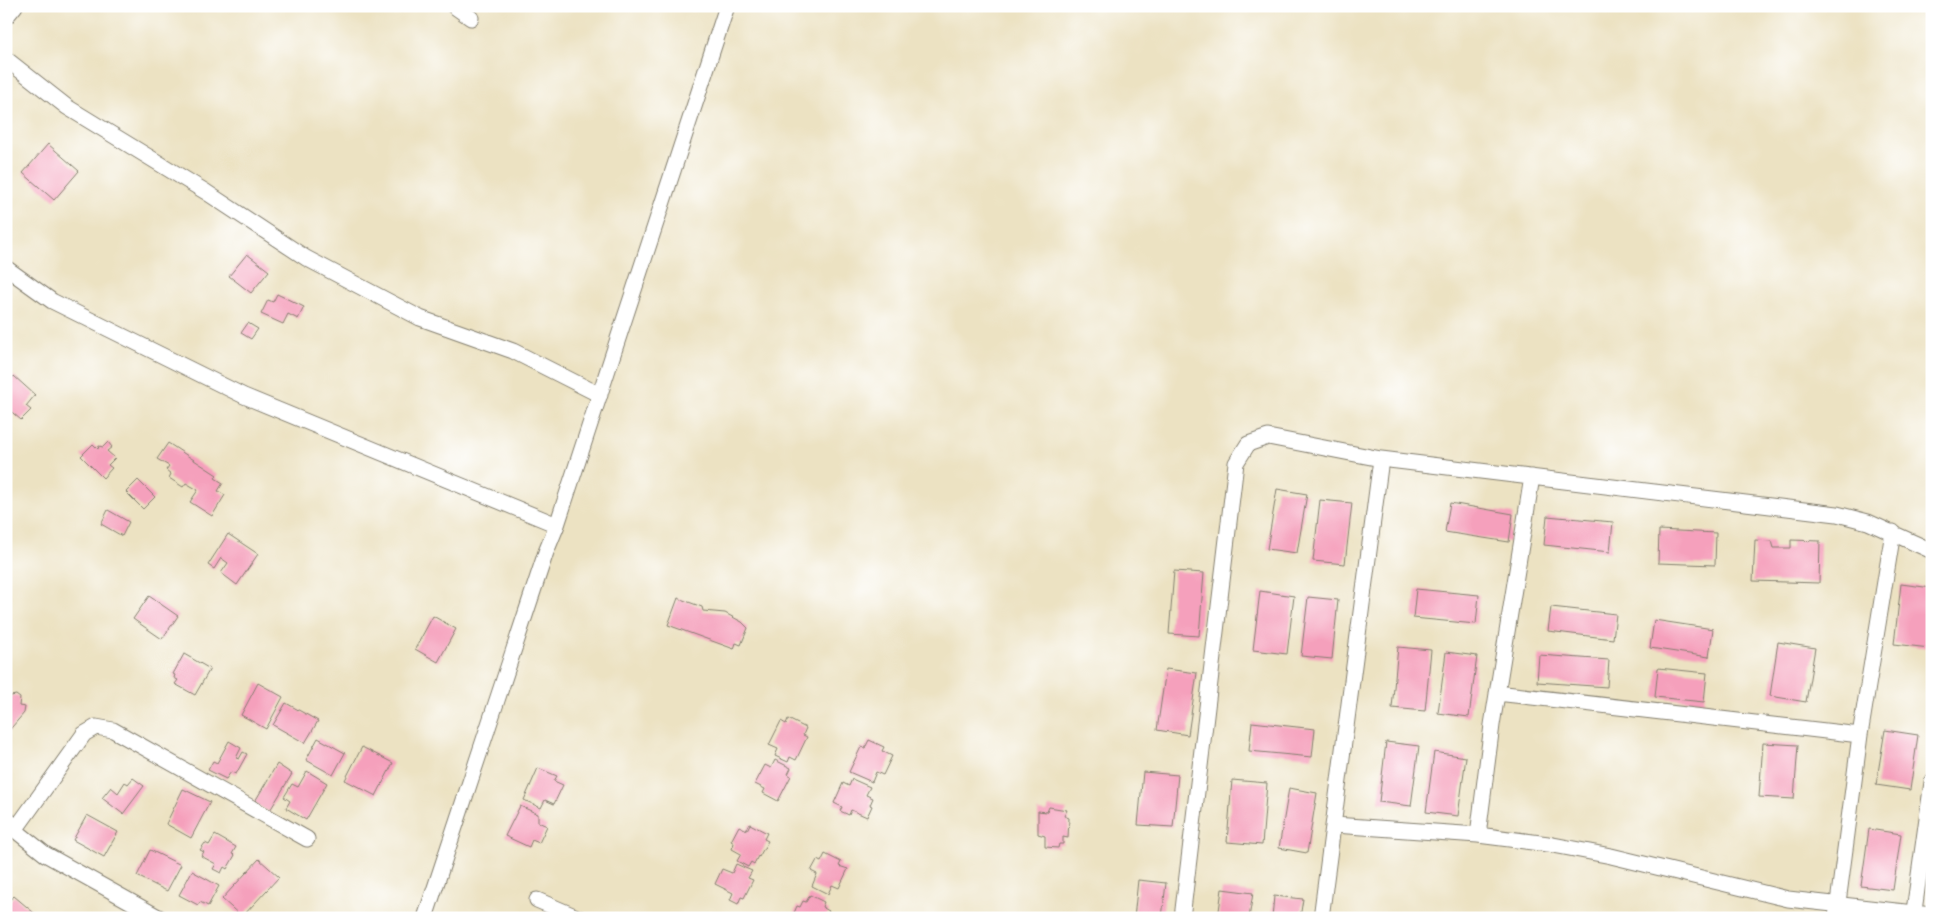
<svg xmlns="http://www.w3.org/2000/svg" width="1938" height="924" font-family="'Gentium Book Plus',serif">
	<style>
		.building { fill: #f5a0bc }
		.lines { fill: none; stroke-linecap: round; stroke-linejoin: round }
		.street-casing { stroke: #847f6f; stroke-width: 17 }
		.street { stroke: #fff; stroke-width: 15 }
	</style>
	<rect width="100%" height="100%" fill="#fff"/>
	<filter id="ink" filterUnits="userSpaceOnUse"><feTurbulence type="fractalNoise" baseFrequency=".02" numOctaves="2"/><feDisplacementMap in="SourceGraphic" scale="10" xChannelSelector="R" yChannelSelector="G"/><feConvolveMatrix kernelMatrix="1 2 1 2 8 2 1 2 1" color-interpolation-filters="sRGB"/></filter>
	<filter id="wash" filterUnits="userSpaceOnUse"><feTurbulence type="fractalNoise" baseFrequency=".0096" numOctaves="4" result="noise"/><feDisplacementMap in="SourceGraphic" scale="20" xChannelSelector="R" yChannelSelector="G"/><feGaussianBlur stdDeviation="1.12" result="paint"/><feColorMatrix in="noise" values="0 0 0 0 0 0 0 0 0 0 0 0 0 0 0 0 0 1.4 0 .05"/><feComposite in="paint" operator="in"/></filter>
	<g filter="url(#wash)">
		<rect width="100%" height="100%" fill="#ece2c2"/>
		<g id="blocks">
			<path class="building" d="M48,144L79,171L54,200L23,173Z
				M247,254L269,271L251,293L229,276Z
				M277,294L304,307L298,319L288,314L283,324L261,314L268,300L273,302Z
				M248,323L258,329L251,339L241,333Z
				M14,376L35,395L26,406L31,410L21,420L6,407V380L8,382Z
				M108,442L112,447L107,451L115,458L108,465L112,468L103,478L81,456L93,444L98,449L99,446L103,447Z
				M168,443L217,475L215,478L223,483L218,491L225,495L212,516L190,502L198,490L186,483L183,487L169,478L171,474L166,470L169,466L157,459Z
				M138,480L155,497L143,509L126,492Z
				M1277,489L1307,494L1297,553L1267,549Z
				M1320,500L1352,503L1345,564L1313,561Z
				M1450,503L1513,514L1509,542L1445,532Z
				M108,510L129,522L122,536L101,524Z
				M1547,516L1613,522L1610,552L1544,545Z
				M1659,530L1716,533L1715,565L1658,563Z
				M228,534L258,554L237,585L221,573L228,563L221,558L214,569L208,565Z
				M1755,540L1772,541L1774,548H1791V540L1820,541L1819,583L1753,581Z
				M1174,571L1204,573L1199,636L1169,634Z
				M1901,584L1932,588L1930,648L1894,644Z
				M1416,589L1479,595L1476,624L1413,618Z
				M1260,591L1294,596L1287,654L1253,650Z
				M149,596L178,616L162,639L133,619Z
				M1308,597L1338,600L1332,659L1301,656Z
				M678,598L702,607L703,611L725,613L742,622L748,628L741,645L736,643L734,649L668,625Z
				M1551,607L1616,614L1613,639L1548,631Z
				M433,616L456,629L438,662L415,649Z
				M1654,620L1713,629L1709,657L1650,648Z
				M1778,642L1815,648L1806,702L1770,696Z
				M1398,647L1431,650L1425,711L1392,708Z
				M1446,652L1477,656L1469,717L1438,713Z
				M184,654L210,669L195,695L175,684L178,680L174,678L175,675L173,674Z
				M1539,655L1609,660L1607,687L1537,682Z
				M1658,668L1707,673L1704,702L1655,697Z
				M1166,669L1197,673L1188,735L1157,730Z
				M258,683L283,697L266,729L241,715Z
				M16,695L20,698L19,706L25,707L24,713L6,734V697Z
				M286,703L318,721L305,743L273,725Z
				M788,719L806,728L803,735L807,737L796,760L790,757L788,762L775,756L778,749L769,745L781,721L786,724Z
				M1252,722L1315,729L1312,757L1249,751Z
				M1885,730L1918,735L1910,790L1876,785Z
				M318,738L345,753L333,775L306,760Z
				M869,740L884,747L882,751L892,756L883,775L876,772L872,782L849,772L861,747L865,748Z
				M229,741L241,748L236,758L239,759L243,752L247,754L236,774L231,772L226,779L208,770L213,761L217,763Z
				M1386,742L1419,746L1411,806L1379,802Z
				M1763,743L1798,745L1794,799L1759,797Z
				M362,747L393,763L376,796L345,780Z
				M1434,752L1466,757L1458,816L1426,812Z
				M775,760L791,768L788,774L791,776L778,801L763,793L765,789L755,784L765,765L771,768Z
				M277,764L292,774L269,812L254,803Z
				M538,768L557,776L554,781L563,785L554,804L545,800L541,808L524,800Z
				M307,771L327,783L306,820L286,808L290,801L284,797L292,784L298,787Z
				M1143,772L1178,775L1173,827L1138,825Z
				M133,778L144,786L123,814L102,798L111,787L118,793L125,782L128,784Z
				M852,779L870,787L866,795L873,798L870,805L872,806L867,817L851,810L849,815L840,811L842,807L834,803L843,783L849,786Z
				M1232,780L1267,783L1262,845L1227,842Z
				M1289,788L1317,793L1307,853L1279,848Z
				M183,789L210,802L191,838L166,824Z
				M520,806L538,814V822L547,826L539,843L532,840L529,847L505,836Z
				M1049,807L1067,810L1064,816L1069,818L1068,838L1063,837V844H1059L1058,848L1045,847V836L1038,834V811L1047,812Z
				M87,815L118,832L104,857L73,840Z
				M750,824L767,833L764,839L768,841L759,857L758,856L754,864L751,862L748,867L737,861L741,854L732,849L734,843L731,841L739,826L747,830Z
				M1869,829L1901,834L1893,890L1861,886Z
				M215,835L236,847L232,854L235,855L227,869L224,867L221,873L213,869L216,864L201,856L204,852L200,850L205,843L209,845Z
				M150,850L181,865L167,891L137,876Z
				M825,854L841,862L839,866L848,869L839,888L832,885L828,894L812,886L817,874L811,871L817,860L821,862Z
				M259,859L279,877L242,917L222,899Z
				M736,864L752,871L748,878L753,880L744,898L741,897L738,904L730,900L733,893L715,884L722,869L732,873Z
				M192,871L219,886L208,906L200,902L198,905L179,895Z
				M1138,880L1166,883L1162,918H1134Z
				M1222,889L1253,893L1249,918H1218Z
				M810,895L824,902L822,907L829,911L826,918H795L796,915L794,913L797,906L800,907L803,901L806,902Z
				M14,896L40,918H6V898L9,901Z
				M1274,896L1303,899L1300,918H1272Z"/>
		</g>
	</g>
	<g filter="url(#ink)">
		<use href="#blocks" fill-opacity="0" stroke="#847f6f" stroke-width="1"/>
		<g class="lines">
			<defs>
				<path id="street" d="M454,6L471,18
					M6,17L15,6
					M6,59L67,107L206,192L306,258L420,318L513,351L600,395
					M6,268L52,301L244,396L557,525
					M1381,459L1837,514L1868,522L1932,551
					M1497,693L1860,735
					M6,817L15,830L45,854L160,918
					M1334,825L1478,835L1548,844L1611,856L1788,899L1932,915
					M15,830L84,734L96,727L113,730L307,839
					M1478,835L1492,725L1532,477
					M537,900L579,918
					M425,918L546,552L557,525L727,6
					M1182,918L1236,463L1248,444L1268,437L1381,459L1321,918
					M1836,918L1860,735L1893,532
					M1913,918L1932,782"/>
			</defs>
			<use href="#street" class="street-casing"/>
			<use href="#street" class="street"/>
		</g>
	</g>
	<rect width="1938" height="924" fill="none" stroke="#fff" stroke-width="25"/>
</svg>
